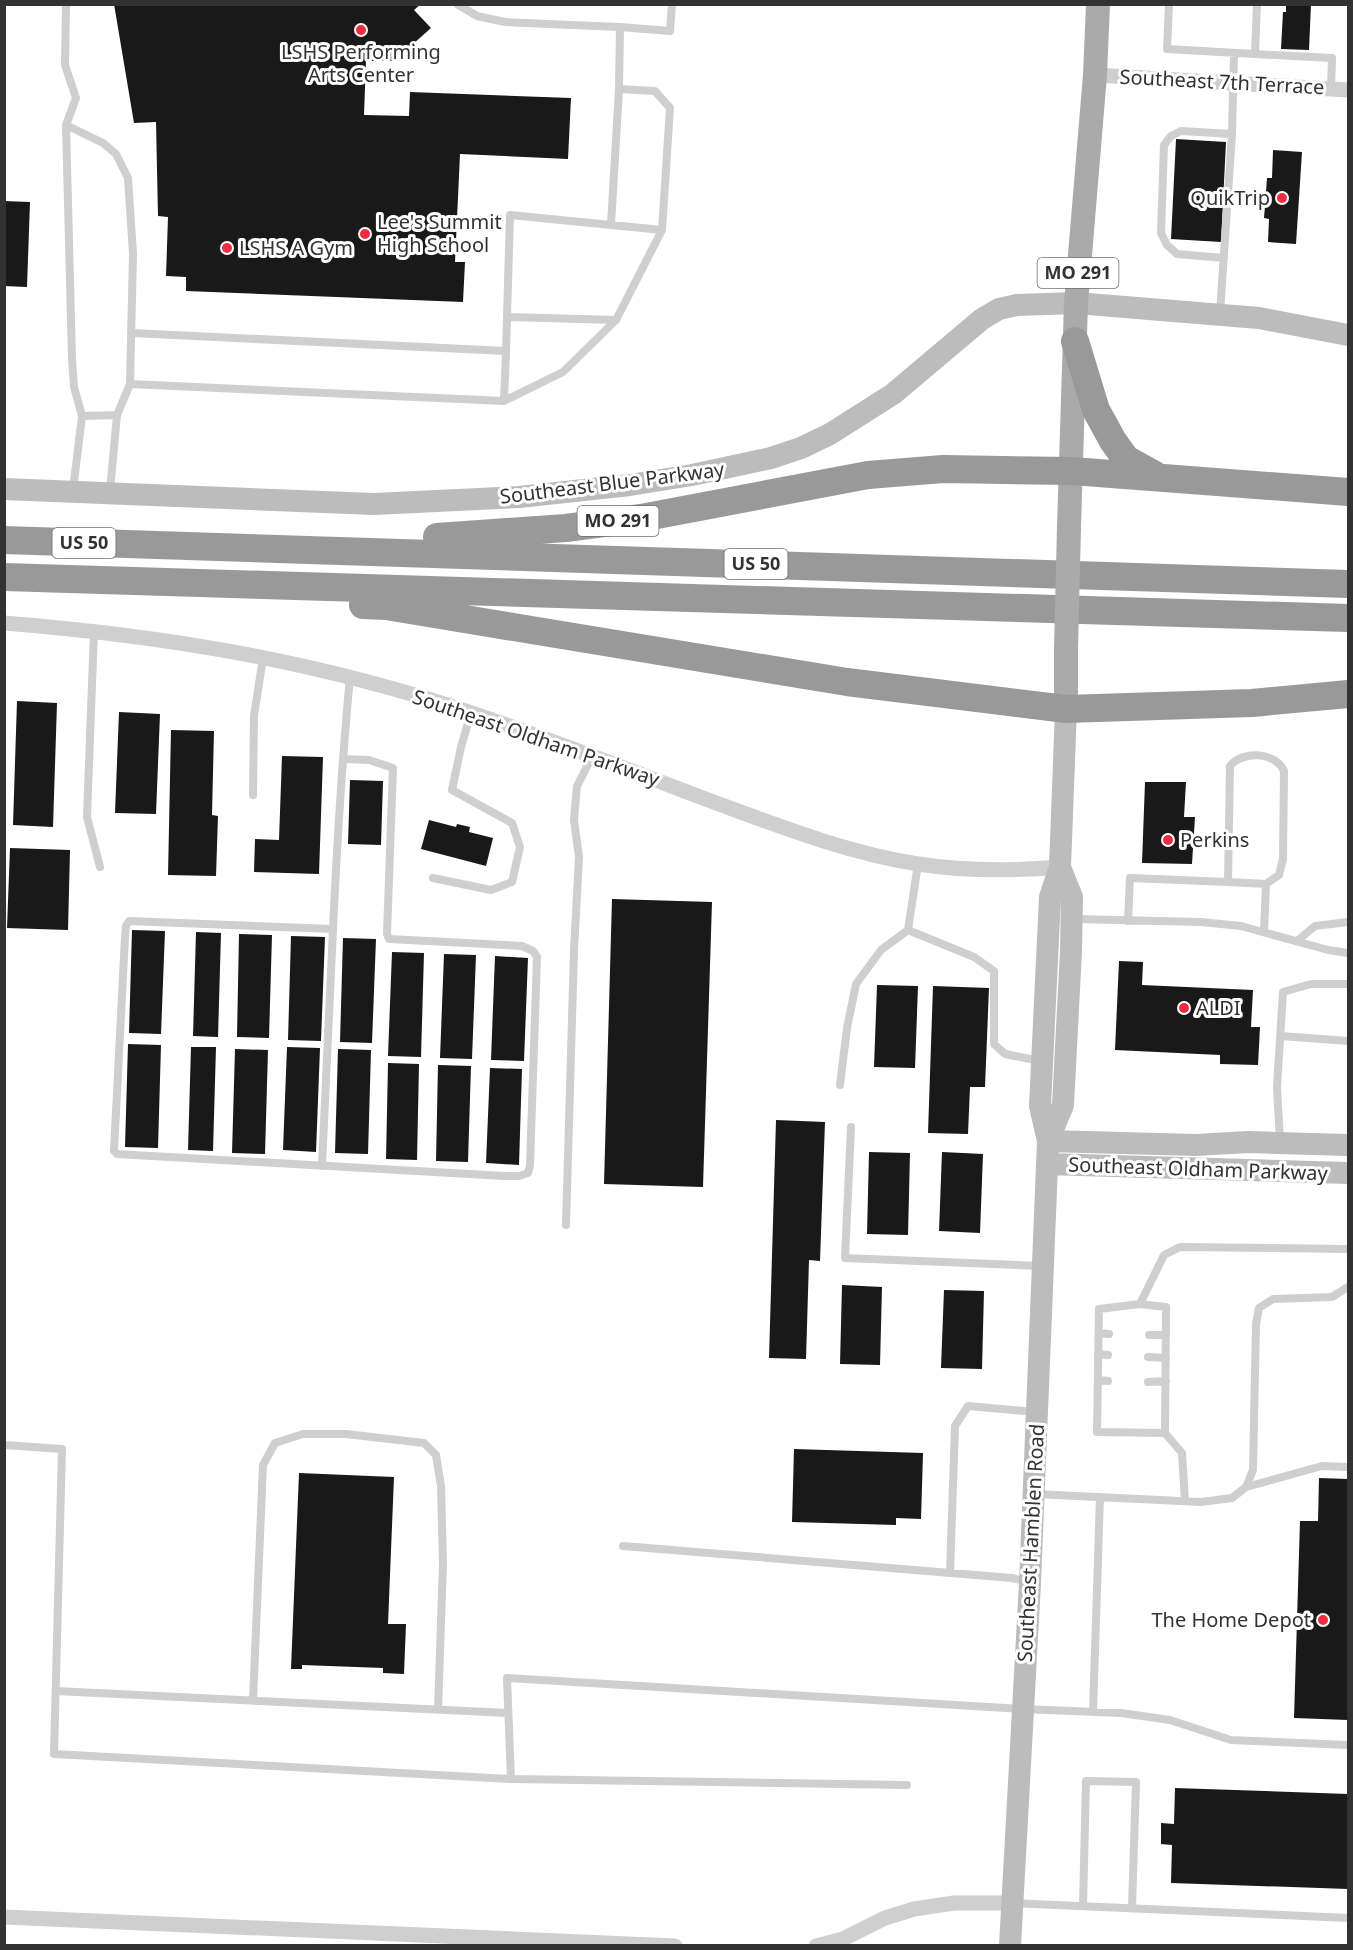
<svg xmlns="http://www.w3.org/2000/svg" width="1353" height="1950" font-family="'Noto Sans',sans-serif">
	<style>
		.building { fill: #191919 }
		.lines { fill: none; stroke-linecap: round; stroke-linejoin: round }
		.lane { stroke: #cfcfcf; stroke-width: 8 }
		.street { stroke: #cfcfcf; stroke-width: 15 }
		.secondary { stroke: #bcbcbc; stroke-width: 22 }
		.primary { stroke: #aaa; stroke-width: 24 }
		.highway { stroke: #999; stroke-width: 28 }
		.primary-bridge { stroke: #aaa; stroke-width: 24 }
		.poi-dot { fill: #ee2e40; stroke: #fff; stroke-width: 2 }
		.labels { text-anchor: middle; stroke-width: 6; stroke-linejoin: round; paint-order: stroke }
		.shield { fill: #fff; stroke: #707070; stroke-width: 1.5 }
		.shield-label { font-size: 18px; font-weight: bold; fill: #323232 }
		.poi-label { font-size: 20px; fill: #323232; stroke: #fff; text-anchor: start }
		.street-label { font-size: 20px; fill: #323232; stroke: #fff }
	</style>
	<rect width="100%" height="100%" fill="#fff"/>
	<path class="building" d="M114,4H421L414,10L431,28L394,61H366L364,115L409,116L410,92L571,98L568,159L460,154L455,262H465L463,302L186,291V277L166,276L168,217L158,216L156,122L134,123Z
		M1286,4H1311L1309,50L1281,49L1283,12H1286Z
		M1176,139L1226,142L1221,242L1171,239Z
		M1273,150L1302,152L1296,244L1268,242L1269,219L1264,218L1267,178H1272Z
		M4,201L30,202L27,287L4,286Z
		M17,701L57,703L53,827L13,825Z
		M119,712L160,714L156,814L115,813Z
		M171,730L214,731L212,815L218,816L216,876L168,875Z
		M282,756L323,757L319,874L254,872L255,839L279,840Z
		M350,780L383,781L381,845L348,844Z
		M1145,782H1186L1184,817H1195L1192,864L1142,863Z
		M429,820L456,827L457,824L470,827L469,832L493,838L486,866L421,849Z
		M10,848L70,850L68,930L7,928Z
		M612,899L712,902L703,1187L604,1184Z
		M132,930L165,931L161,1034L129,1033Z
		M196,932L221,933L218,1037L193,1036Z
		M239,934L272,935L269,1038L237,1037Z
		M291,936L325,937L321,1041L288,1040Z
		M343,938L376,939L372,1043L340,1042Z
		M392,952L424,953L421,1057L388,1056Z
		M444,954L476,955L472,1059L440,1058Z
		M495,956L528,958L524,1061L491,1060Z
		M1119,961L1143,962L1142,985L1253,990L1251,1027H1260L1258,1065L1220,1064V1055L1115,1050Z
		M877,985L918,986L915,1068L874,1067Z
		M933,986L989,988L985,1087H970L968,1134L928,1133Z
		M128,1044L161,1045L158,1148L125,1147Z
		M191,1047H216L213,1151L188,1150Z
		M287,1047L320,1048L316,1152L283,1150Z
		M235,1049L268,1050L265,1154L232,1153Z
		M338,1049L371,1050L368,1154L335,1153Z
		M388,1063L419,1064L417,1160L386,1159Z
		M438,1065L471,1066L468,1162L436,1161Z
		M490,1068L522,1069L519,1165L486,1163Z
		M776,1120L825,1122L820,1261L809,1260L806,1359L769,1358Z
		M869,1152L910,1153L908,1235L867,1234Z
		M942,1152L983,1154L980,1233L939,1231Z
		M842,1285L882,1287L880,1365L840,1364Z
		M944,1290L984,1291L982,1369L941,1368Z
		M794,1449L923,1453L921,1519L896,1518V1525L792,1522Z
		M299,1473L394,1477L388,1624H406L404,1674L383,1673V1668L302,1665V1669H291Z
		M1319,1478L1348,1479V1720L1294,1718L1300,1521H1318Z
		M1175,1788L1348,1794V1889L1171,1883L1172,1845L1161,1844V1823L1174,1824Z"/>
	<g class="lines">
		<path class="lane" d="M66,4L65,65L76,98L66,125L72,359L74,387L82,416L73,490
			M457,4L477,16L505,22L620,27
			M1169,4L1167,49L1255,54L1257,4
			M1255,54L1332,58L1331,89
			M66,125L103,143L116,154L128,178L133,254L130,384L117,415L110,491
			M611,225L619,89
			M1224,258L1177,254L1167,245L1161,233L1164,145L1171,136L1181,131L1232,134
			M1220,313L1232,134L1234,53
			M616,320L507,317L510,215L662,230
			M132,333L506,351L507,317
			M130,384L504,401L563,372L616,320L662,230L670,108L655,91L619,89L620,27L670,31L672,4
			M504,401L506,351
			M82,416L117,415
			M94,631L87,817L100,867
			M343,759L369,760L393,768L387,934L389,939L522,946L533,951L537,957L530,1165L528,1173L519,1176H504L117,1154L114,1151L125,937L126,926L129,921L333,929C337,844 342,761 350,677
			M253,795L254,716L263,658
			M918,864L908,930L974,957L994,971V1044L1005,1054L1040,1061
			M433,878L491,890L512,882L520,847L512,823L452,790L461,747L471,713
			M1228,882L1266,884
			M1075,919L1201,922L1241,926L1328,950L1348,953
			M1128,921L1130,878L1228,882L1230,766C1243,750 1276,752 1284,771L1283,859L1279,875L1266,884L1264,932
			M1297,941L1315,926L1348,922
			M1281,1036L1348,1041
			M840,1085L847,1028L856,984L881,950L908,930
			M851,1127L845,1258L1040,1266
			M1280,1140L1277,1087L1283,992L1311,984H1348
			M322,1166L333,929
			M566,1225L574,950L579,857L574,820L577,786L592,757
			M1140,1304L1166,1307L1165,1433
			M1099,1333L1109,1334
			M1149,1335H1166
			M1098,1354L1108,1355
			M1148,1357L1166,1358
			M1098,1380L1108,1381
			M1148,1382L1166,1381
			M4,1445L62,1449L54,1754L511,1779L507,1678L1022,1709L1121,1713L1170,1720L1231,1740L1348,1745
			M1246,1487L1322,1466L1348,1467
			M1035,1494L1201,1502L1232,1498L1246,1487L1253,1470L1256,1324L1259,1308L1273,1299L1332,1297L1348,1287
			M1185,1501L1182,1453L1165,1433L1097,1432L1099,1309L1140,1304L1164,1255L1180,1247L1348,1249
			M623,1546L1012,1578L1028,1582
			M950,1573L955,1426L968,1406L1036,1412
			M56,1691L508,1713
			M253,1701L263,1465L275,1443L303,1434H346L424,1443L436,1455L441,1486L443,1563L438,1710
			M1093,1712L1100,1497
			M511,1779L907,1785
			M1013,1903L1348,1918
			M1083,1906L1086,1781L1136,1782L1132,1907"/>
		<path class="street" d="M1095,75L1348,90
			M4,623C167,636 316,661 472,713C555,741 637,773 719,804C784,828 849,853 918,864C964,871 1014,871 1060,867
			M4,1917L675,1946
			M816,1946L843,1939L885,1918L914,1909L954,1903H1012"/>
		<path class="secondary" d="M4,489L374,504L519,497L630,485L692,475L771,458L801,448L830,434L893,394L982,319L999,309L1017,305L1076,303L1259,318L1348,335
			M1060,867L1072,897L1071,951L1063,1105L1048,1141L1040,1106L1050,897L1060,867L1066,709
			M1047,1164L1348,1173
			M1010,1946L1030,1583L1048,1141L1196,1145L1248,1142L1348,1145"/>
		<path class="primary" d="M1069,527L1076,303L1095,75L1098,4
			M1066,709V650"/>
		<path class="highway" d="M1075,341L1096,410L1113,441L1126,459L1155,475
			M437,537L566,528L641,518L868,475L943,469L1072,471L1348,492
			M4,540L1348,584
			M4,577L1348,618
			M363,605L386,606L847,682L1066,709L1252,703L1348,694"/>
		<path class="primary-bridge" d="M1066,650L1069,527"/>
	</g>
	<g class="poi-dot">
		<circle cx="361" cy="30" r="6"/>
		<circle cx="1282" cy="198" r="6"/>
		<circle cx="365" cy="234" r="6"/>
		<circle cx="227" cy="248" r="6"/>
		<circle cx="1168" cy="840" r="6"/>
		<circle cx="1184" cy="1008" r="6"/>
		<circle cx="1323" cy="1620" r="6"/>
	</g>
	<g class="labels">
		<g class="shield">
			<rect x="1037.5" y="258" width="81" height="30" rx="4.5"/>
			<rect x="577.5" y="506" width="81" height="30" rx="4.5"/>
			<rect x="52.5" y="528" width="63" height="30" rx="4.5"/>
			<rect x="724.5" y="549" width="63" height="30" rx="4.5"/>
		</g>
		<g class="shield-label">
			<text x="1078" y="279">MO 291</text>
			<text x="618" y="527">MO 291</text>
			<text x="84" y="549">US 50</text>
			<text x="756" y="570">US 50</text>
		</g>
		<g class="poi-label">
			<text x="361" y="59" text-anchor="middle">LSHS Performing<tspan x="361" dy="23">Arts Center</tspan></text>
			<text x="1270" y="205" text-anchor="end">QuikTrip</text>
			<text x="377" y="229">Lee's Summit<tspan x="377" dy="23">High School</tspan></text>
			<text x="239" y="255">LSHS A Gym</text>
			<text x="1180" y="847">Perkins</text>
			<text x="1196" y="1015">ALDI</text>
			<text x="1311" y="1627" text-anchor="end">The Home Depot</text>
		</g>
		<g class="street-label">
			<text transform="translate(1222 82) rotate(3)" y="7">Southeast 7th Terrace</text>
			<text transform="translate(612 483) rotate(-7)" y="7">Southeast Blue Parkway</text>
			<text transform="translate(536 738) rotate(19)" y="7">Southeast Oldham Parkway</text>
			<text transform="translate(1198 1169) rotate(2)" y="7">Southeast Oldham Parkway</text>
			<text transform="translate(1031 1543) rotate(-87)" y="7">Southeast Hamblen Road</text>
		</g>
	</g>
	<rect width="1353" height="1950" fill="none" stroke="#323232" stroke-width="12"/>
</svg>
